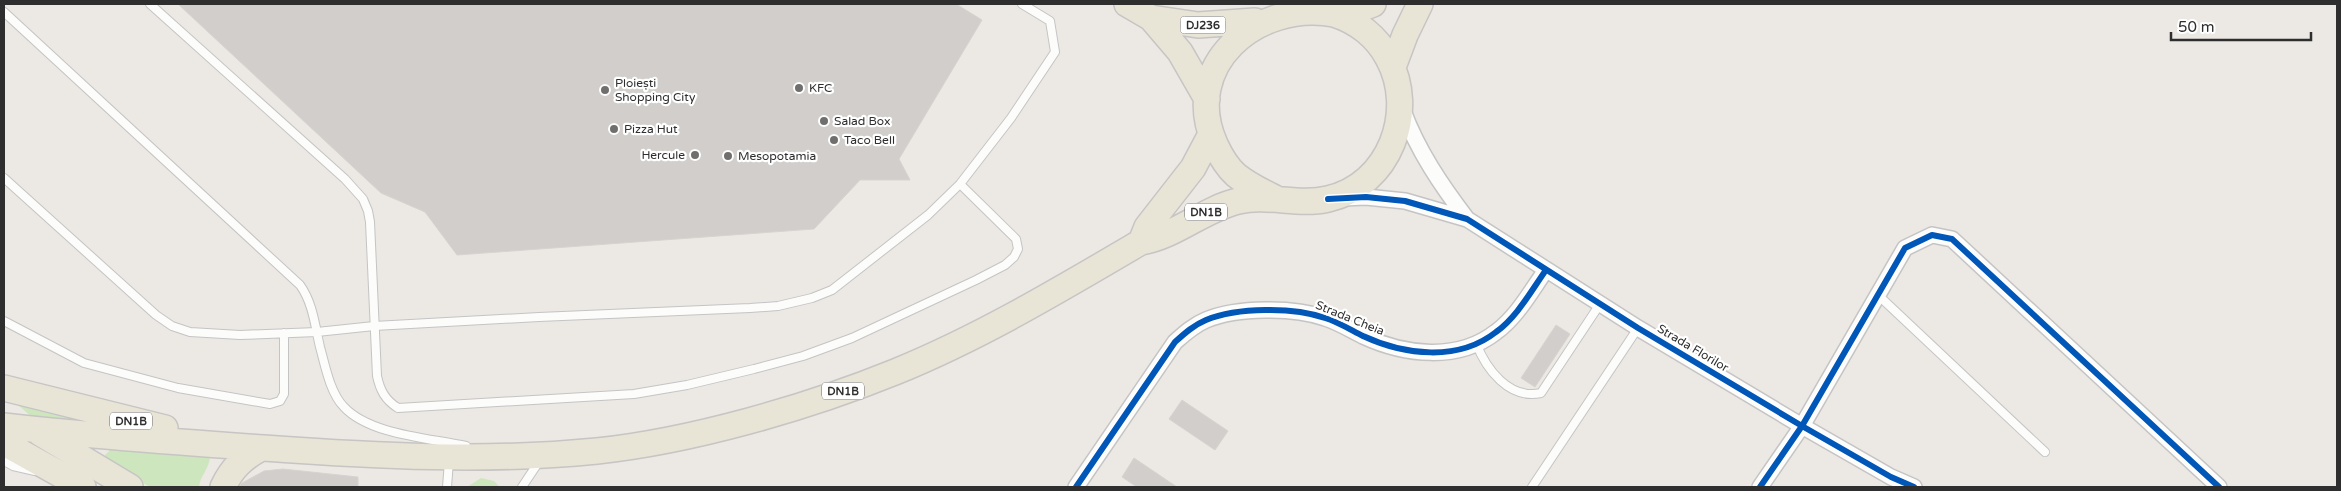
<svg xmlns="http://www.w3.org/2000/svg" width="2341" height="491" font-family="'Varela Round',sans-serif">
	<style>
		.green { fill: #cee6be }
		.building { fill: #d1cecb; stroke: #d7d4d0 }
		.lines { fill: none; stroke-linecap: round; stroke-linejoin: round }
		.service-casing { stroke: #c5c4c5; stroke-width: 10 }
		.minor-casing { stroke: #c5c4c5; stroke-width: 18 }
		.primary-casing { stroke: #c6c5c4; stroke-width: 28 }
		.service { stroke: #fcfcfb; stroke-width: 8 }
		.minor { stroke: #fcfcfb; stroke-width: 15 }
		.primary { stroke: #e8e4d6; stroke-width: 25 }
		.cycleway-casing { stroke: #fff; stroke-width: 9 }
		.cycleway { stroke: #0057b8; stroke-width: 6 }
		.poi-dot { fill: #706f6e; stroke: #fff; stroke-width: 2 }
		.labels { text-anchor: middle; stroke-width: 4.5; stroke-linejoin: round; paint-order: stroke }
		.shield { fill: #fff; stroke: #6d6d6d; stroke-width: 1 }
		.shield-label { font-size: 11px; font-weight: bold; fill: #2e2e2e }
		.poi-label { font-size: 12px; fill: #2e2e2e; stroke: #fff; text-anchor: start }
		.street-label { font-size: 12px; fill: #2e2e2e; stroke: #fff }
	</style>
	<rect width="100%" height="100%" fill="#ece8e4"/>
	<path class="green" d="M9,397L117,425L33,418Z
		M111,449L203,454L210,457C209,469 200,476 199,487H150L108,463L105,455Z
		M481,478L494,481L500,487H467Z"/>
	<path class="building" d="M178,4H956L982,20L899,159L910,180H860L814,229L457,255L425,212L381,193Z
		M1556,325L1570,334L1535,387L1521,378Z
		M1182,400L1228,431L1215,450L1169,419Z
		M1134,458L1177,487H1137L1122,477Z
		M283,469L358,477V487H239L242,483L264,471Z"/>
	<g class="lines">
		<defs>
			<path id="service" d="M150,4L345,179L363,199L368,211L370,222L377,376C380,390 385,400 398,408L634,394L687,385L754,369L803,356L852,338L976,280L1005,265L1014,257L1018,249L1016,239L960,184
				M4,12L300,285C313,303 315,326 320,347C325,365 330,393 344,407C370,435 430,438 466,446
				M4,178L156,315L172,326L190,332L240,335L317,332L374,326L539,317L750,308L778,306L812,298L832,290L928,215L960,184L1011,118L1055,52L1050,21L1022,4
				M1878,295L2045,452
				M4,321L84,363L178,388L270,404L280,401L284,394V333
				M1476,343C1486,369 1509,400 1541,393L1600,304
				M4,461L13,466L35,471
				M447,487L449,461
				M522,487L540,460
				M1532,487L1638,328"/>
			<path id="minor" d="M1403,111C1418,151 1441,185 1467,219
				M1343,198L1366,197L1405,201L1467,219L1638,328L1802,426L1891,477L1914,487
				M1076,487L1175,342C1185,333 1194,325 1206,320C1237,307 1294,307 1325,318C1338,322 1351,330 1363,336C1404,355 1458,362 1496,332C1517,317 1531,291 1546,270
				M1760,487L1802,426L1905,248L1932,235L1952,239L2219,487"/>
			<path id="primary" d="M1127,4L1151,18L1180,52L1207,99
				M1342,16L1373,4
				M1151,18L1198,25L1255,21
				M1393,67L1405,35L1420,4
				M1141,242L1147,227L1193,168L1211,134
				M4,388L165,428
				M4,426C90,436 177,442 264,448C376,456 485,462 597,451C691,441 806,408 895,372C981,337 1061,289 1141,242C1176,236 1204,209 1238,201C1268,194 1298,206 1328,199C1390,185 1417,111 1388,58C1377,37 1357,21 1334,14C1256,0 1180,66 1215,144C1220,155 1227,167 1236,175C1248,185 1261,191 1275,198
				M40,433L130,487
				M4,443L83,487
				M223,487C232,468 243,458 261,448"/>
		</defs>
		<use href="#service" class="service-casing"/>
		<use href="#minor" class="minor-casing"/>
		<use href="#primary" class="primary-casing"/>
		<use href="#service" class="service"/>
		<use href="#minor" class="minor"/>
		<use href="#primary" class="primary"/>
		<defs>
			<path id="cycleway" d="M1328,199L1366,197L1405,201L1467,219L1638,328L1802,426L1891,477L1914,487
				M1076,487L1175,342C1185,333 1194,325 1206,320C1237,307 1294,307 1325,318C1338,322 1351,330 1363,336C1404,355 1458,362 1496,332C1517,317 1531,291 1546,270
				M1760,487L1802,426L1905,248L1932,235L1952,239L2219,487"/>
		</defs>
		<use href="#cycleway" class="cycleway-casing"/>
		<use href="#cycleway" class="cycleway"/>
	</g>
	<g class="poi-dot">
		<circle cx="799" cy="88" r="5"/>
		<circle cx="605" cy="90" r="5"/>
		<circle cx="824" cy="121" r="5"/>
		<circle cx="614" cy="129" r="5"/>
		<circle cx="834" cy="140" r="5"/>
		<circle cx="695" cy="155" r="5"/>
		<circle cx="728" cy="156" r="5"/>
	</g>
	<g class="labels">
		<g class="shield">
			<rect x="1180.5" y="16.5" width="45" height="17" rx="4"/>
			<rect x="1185" y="203.5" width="42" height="17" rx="4"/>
			<rect x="822" y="382.5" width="42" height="17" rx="4"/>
			<rect x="110" y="412.5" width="42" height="17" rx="4"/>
		</g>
		<g class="shield-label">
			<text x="1203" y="29">DJ236</text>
			<text x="1206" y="216">DN1B</text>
			<text x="843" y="395">DN1B</text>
			<text x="131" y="425">DN1B</text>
		</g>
		<g class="poi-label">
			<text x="615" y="87">Ploiești<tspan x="615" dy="14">Shopping City</tspan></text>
			<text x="809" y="92">KFC</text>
			<text x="834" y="125">Salad Box</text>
			<text x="624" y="133">Pizza Hut</text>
			<text x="844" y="144">Taco Bell</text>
			<text x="685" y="159" text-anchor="end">Hercule</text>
			<text x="738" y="160">Mesopotamia</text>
		</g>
		<g class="street-label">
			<text transform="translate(1350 318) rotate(22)" y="4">Strada Cheia</text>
			<text transform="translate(1693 348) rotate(31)" y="4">Strada Florilor</text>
		</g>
	</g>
	<rect width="2341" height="491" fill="none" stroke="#2e2e2e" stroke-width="10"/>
	<path d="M2171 32v8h140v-8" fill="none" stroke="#2e2e2e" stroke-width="2.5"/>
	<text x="2178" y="32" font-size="15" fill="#2e2e2e" stroke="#ffffff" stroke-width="4" paint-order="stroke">50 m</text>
</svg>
